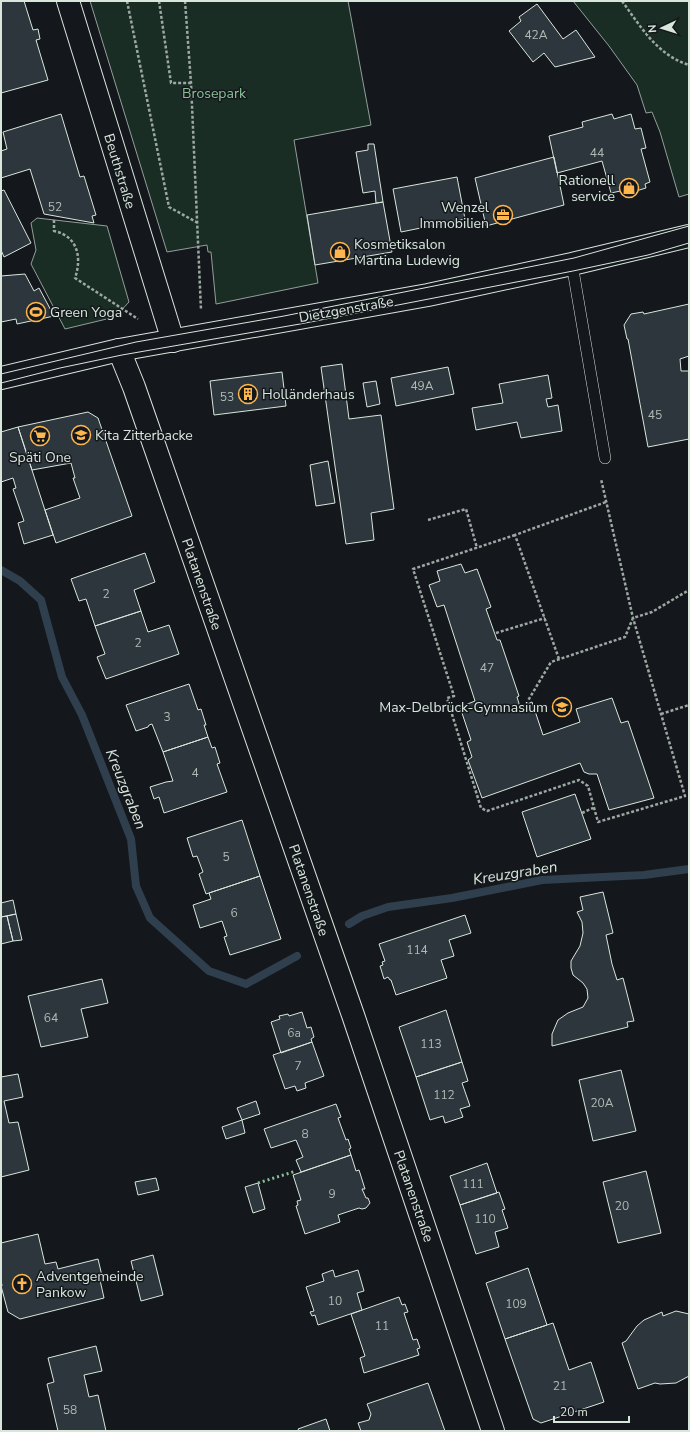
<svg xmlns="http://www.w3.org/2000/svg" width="690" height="1432" font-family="'Nunito Sans',sans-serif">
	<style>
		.green { fill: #1a2d24; stroke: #939e99 }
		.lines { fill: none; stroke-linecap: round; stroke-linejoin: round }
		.stream { stroke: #2f3f4d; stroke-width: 8 }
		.building { fill: #2c363c; stroke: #d8e6dc }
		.lane-casing { stroke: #d8e6dc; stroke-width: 12 }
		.street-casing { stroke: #d8e6dc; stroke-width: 24 }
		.primary-casing { stroke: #d8e6dc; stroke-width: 24 }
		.path { stroke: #9da8a2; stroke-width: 2.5; stroke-dasharray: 3 2; stroke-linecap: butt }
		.lane { stroke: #14181c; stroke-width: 11 }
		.street { stroke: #14181c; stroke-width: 22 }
		.primary { stroke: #14181c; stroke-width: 22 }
		.tram { stroke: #d8e6dc; stroke-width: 1 }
		.hedge { stroke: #8ac095; stroke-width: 3; stroke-dasharray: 2 3; stroke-linecap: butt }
		.labels { text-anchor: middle; stroke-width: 3; stroke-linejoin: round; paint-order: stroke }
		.number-label { font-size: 12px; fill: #adbab4 }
		.park-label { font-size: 14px; fill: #8ac095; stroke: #14181c }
		.street-label { font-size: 14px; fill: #d8e6dc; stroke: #14181c }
		.poi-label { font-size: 14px; fill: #d8e6dc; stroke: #14181c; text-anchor: start }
		.water-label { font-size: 15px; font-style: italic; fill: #d8e6dc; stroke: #14181c }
	</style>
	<rect width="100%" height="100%" fill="#14181c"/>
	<path class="green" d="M90,1H348L371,125L294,140L318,283L216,304L211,252H208L207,245L167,252Z
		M573,1H689V194L679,197L660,132L652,112L646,113L637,85L609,46Z
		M37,218L107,226L129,302L115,317L65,329L31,264L36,250L31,223Z"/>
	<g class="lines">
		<path class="stream" d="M1,570L20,581L41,600L62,677L82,715L131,839L136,886L150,918L209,971L246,984L297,956
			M349,924L362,916L388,907L452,898L542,880L644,875L689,869"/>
	</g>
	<path class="building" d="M1,1H24L33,30L38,29L40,39L36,40L48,80L1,93Z
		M537,4L563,39L576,30L595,57L555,67L544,53L533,62L509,31L521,21L519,17Z
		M61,114L80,177L84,176L96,215L92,216L94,223L44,214L30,169L1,178V151L7,149L3,132Z
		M612,114L614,119L631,114L635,129L641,128L646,148L641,149L650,182L645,184L646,188L626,194L625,190L611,193L602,161L557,173L549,136L583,127L582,122Z
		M368,144H374L383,202L376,203L375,191L363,193L356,152L368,150Z
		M554,157L564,205L486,226L475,178Z
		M457,177L465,219L401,232L393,189Z
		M4,190L31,243L4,257L1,250V191Z
		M383,202L392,252L315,265L307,215Z
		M25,274L34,291L39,288L54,316L17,324L16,319L1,322V276Z
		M689,304V356L680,359L681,371H689V439L648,447L628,339H627L624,325L631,314L643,312L644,314Z
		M342,364L349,419L381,415L394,509L371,513L374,540L346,544L321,367Z
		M448,367L454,394L396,406L391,378Z
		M282,372L286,406L214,415L210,381Z
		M548,375L552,398L546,399L548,407L558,405L562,431L521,438L517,422L476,430L472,408L503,403L499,384Z
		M376,381L380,404L367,407L363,383Z
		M88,412L98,418L132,516L56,543L45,510L80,498L73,478H75L71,463L32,470L18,427Z
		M18,427L53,535L24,544L18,523L24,521L13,489L16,488L13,478L1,482V432Z
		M328,461L335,503L316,506L310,465Z
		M145,553L155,582L134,590L141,611L95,626L86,599L79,601L71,579Z
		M461,564L465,573L477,569L491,607L486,609L497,640H500L519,696L517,697L520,707L532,702L543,735L580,722L576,709L612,698L621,723L628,721L654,798L609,810L597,774H589L584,772L580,763L482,798L468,760L472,757L467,742L471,740L460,707L475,701L444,605L437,607L429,585L440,581L437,571Z
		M141,611L148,632L169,625L179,654L106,679L97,657L105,654L95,626Z
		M189,684L198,710L201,709L206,725H204L208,737L163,752L152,724L149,725L148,727L136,731L126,705Z
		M208,737L212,748L215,747L220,763L217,764L227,792L164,813L159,797L154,799L150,787L166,782L173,781L163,752Z
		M575,794L591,839L537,857L522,812Z
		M242,820L260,876L206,894L199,874L203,872L197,856L193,857L187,838Z
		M260,876L281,939L230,955L224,937L227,936L222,921L200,928L193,905L211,899L209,893Z
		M603,892L613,933L606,935L612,964L617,980L623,978L634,1021L627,1022L628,1027L552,1046V1034L558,1020L568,1013L583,1007L588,998L587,989L583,983L573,975L571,968V961L580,946L583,933L582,922L577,912L583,910L580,897Z
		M13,900L16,914L1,917V903Z
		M16,914L22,940L13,941L7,916Z
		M465,915L471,933L449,940L454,956L441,960L447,978L396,995L391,980H390L388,977L384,979L380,966L383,965L382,962L385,961L379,944Z
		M7,916L13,941L1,944V917Z
		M102,979L108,1003L81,1009L88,1037L41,1047L28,996Z
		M446,1010L462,1062L416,1077L399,1027Z
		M302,1012L307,1028L311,1027L314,1037L311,1039L312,1042L281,1053L271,1022L280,1019L279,1016L288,1014L289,1016Z
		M312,1042L324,1076L305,1083L306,1088L297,1091L295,1086L285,1089L273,1055Z
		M462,1062L468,1081L462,1083L470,1106L460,1109L463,1117L445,1123L443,1116L430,1120L416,1077Z
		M621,1070L636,1131L593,1141L579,1080Z
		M18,1074L23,1097L4,1101L9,1123L18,1122L29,1170L1,1177V1077Z
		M256,1101L260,1114L242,1120L237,1108Z
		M336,1104L341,1117L338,1118L346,1140L348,1139L351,1148L349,1149L351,1155L301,1172L296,1160L303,1157L296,1140L271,1148L264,1129Z
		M242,1120L245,1133L226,1139L222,1127Z
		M351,1155L356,1171L359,1170L365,1189H362L366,1198H368L370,1203L366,1208L362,1209L359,1208L338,1215L340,1222L305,1234L296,1206L298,1205L297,1201L301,1200L293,1175Z
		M487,1163L497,1193L460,1205L450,1176Z
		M646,1171L661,1233L618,1243L603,1182Z
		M156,1178L159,1190L138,1195L135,1182Z
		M258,1183L265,1209L253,1213L245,1187Z
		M499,1192L505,1209L502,1210L508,1228L495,1232L499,1247L476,1254L460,1205Z
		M38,1234L45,1264L56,1262L58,1269L98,1259L103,1280H100L104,1298L20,1319L8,1312L1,1286H2L1,1280V1243Z
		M153,1255L163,1295L141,1301L131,1261Z
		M528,1268L547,1325L505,1339L486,1283Z
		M333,1270L335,1277L358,1270L364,1291L357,1293L362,1310L318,1325L315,1315L312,1316L310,1312L314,1311L306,1287L324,1281L322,1274Z
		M399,1297L402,1305L405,1304L408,1312L404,1313L413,1340L417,1339L420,1348L417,1349L419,1355L364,1373L360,1358L365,1356L351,1314Z
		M676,1311L689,1314V1376L676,1383L660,1384L655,1383L638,1389L622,1343L626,1341L637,1326L644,1320L662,1312L663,1316Z
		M553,1323L569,1370L591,1362L604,1402L541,1423L533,1419L505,1339Z
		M96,1346L102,1371L84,1375L89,1397L98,1395L106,1431H58L47,1384L54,1382L48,1358Z
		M428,1383L445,1431H361L358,1423L369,1420L371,1414L367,1404Z
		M326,1419L330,1431H299L298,1429Z"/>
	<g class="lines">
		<defs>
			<path id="lane" d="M572,264L605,458"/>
			<path id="street" d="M68,1L173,341
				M119,350L134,387L353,1015L493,1431"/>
			<path id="primary" d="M1,378L119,350L428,295L572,264L689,236"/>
		</defs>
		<use href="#lane" class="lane-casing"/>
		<use href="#street" class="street-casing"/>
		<use href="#primary" class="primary-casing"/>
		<path class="path" d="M127,1L169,207L198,223
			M159,1L171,83H191
			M185,1L191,83L201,310
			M622,1C641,27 657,55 689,65
			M54,220V231C78,236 82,258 75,278L138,319
			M428,520L466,509L477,548
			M515,535L413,569L454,696L447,698L481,808L487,811L579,780L588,786L598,822L685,796L633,618L601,479
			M496,633L545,618
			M559,659L515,535L606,502
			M526,704L551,662L625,637L633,618L652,612L689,590
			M661,714L689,705
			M582,813L593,808"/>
		<use href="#lane" class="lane"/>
		<use href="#street" class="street"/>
		<use href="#primary" class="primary"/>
		<path class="tram" d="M1,374L136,342L284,316L574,258L689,226
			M1,383L60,368L122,355L300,324L573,271L648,255L689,243"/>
		<path class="hedge" d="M258,1183L296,1171"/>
	</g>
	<defs>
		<symbol id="shop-ring" viewBox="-11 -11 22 22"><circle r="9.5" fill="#14181c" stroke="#ffb74d" stroke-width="1.5"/><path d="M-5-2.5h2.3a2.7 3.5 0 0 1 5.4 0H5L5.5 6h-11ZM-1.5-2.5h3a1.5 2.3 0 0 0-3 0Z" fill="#ffb74d"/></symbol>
		<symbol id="office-ring" viewBox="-11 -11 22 22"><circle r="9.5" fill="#14181c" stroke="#ffb74d" stroke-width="1.5"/><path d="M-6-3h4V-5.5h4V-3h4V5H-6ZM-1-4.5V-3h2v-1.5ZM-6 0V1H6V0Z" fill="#ffb74d"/></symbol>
		<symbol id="stadium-ring" viewBox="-11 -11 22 22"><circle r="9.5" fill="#14181c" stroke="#ffb74d" stroke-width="1.5"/><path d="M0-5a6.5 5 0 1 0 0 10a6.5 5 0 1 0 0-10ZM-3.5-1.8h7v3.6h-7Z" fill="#ffb74d"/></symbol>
		<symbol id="building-ring" viewBox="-11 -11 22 22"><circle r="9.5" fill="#14181c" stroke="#ffb74d" stroke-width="1.5"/><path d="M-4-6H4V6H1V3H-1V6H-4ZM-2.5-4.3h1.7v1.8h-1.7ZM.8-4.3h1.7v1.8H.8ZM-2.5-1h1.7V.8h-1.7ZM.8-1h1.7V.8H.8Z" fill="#ffb74d"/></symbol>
		<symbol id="school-ring" viewBox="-11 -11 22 22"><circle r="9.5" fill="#14181c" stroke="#ffb74d" stroke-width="1.5"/><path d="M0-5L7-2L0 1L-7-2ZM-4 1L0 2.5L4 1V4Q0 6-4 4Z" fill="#ffb74d"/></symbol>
		<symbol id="supermarket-ring" viewBox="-11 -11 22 22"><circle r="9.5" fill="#14181c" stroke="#ffb74d" stroke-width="1.5"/><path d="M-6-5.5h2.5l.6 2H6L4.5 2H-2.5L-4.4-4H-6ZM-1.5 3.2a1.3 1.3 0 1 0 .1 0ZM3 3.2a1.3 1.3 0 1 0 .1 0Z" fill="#ffb74d"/></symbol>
		<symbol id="church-ring" viewBox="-11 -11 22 22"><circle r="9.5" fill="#14181c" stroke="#ffb74d" stroke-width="1.5"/><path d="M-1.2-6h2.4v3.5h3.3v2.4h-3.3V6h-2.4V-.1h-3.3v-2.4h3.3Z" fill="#ffb74d"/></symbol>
	</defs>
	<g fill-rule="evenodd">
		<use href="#shop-ring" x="618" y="177" width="22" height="22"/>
		<use href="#office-ring" x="492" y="204" width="22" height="22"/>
		<use href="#shop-ring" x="329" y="241" width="22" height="22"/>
		<use href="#stadium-ring" x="25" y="301" width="22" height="22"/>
		<use href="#building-ring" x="237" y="383" width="22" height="22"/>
		<use href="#school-ring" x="70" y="424" width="22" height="22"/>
		<use href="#supermarket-ring" x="29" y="425" width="22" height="22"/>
		<use href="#school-ring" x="551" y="696" width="22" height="22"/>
		<use href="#church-ring" x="11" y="1273" width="22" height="22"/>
	</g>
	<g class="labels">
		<g class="number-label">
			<text x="536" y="39">42A</text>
			<text x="597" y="157">44</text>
			<text x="55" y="211">52</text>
			<text x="422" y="390">49A</text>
			<text x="227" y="401">53</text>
			<text x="655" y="419">45</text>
			<text x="106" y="598">2</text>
			<text x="138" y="647">2</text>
			<text x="487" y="672">47</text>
			<text x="167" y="721">3</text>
			<text x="195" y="777">4</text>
			<text x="226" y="861">5</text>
			<text x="234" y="917">6</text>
			<text x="417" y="954">114</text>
			<text x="51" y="1022">64</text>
			<text x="294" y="1037">6a</text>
			<text x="431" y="1048">113</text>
			<text x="298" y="1070">7</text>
			<text x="444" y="1099">112</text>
			<text x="602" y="1107">20A</text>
			<text x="305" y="1138">8</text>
			<text x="473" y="1188">111</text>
			<text x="332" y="1198">9</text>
			<text x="622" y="1210">20</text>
			<text x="485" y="1223">110</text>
			<text x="335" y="1305">10</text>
			<text x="516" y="1308">109</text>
			<text x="382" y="1330">11</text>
			<text x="560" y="1390">21</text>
			<text x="70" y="1414">58</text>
		</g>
		<g class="park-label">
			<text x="214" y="98">Brosepark</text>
		</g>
		<g class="street-label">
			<text transform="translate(120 171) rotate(73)" y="5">Beuthstraße</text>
			<text transform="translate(346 309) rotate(-10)" y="5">Dietzgenstraße</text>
			<text transform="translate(202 584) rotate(71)" y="5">Platanenstraße</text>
			<text transform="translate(309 890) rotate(71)" y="5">Platanenstraße</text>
			<text transform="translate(414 1196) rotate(71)" y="5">Platanenstraße</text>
		</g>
		<g class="poi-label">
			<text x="615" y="185" text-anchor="end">Rationell<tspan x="615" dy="16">service</tspan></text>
			<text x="489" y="212" text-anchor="end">Wenzel<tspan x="489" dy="16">Immobilien</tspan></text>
			<text x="354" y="249">Kosmetiksalon<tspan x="354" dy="16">Martina Ludewig</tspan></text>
			<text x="50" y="317">Green Yoga</text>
			<text x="262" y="399">Holländerhaus</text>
			<text x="95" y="440">Kita Zitterbacke</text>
			<text x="40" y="462" text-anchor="middle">Späti One</text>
			<text x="548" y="712" text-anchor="end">Max-Delbrück-Gymnasium</text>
			<text x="36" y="1281">Adventgemeinde<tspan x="36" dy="16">Pankow</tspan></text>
		</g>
		<g class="water-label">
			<text transform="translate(126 789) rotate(68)" y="5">Kreuzgraben</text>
			<text transform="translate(515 873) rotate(-9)" y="5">Kreuzgraben</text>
		</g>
	</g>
	<rect width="690" height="1432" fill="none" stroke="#d8e6dc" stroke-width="4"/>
	<g transform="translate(662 28) rotate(266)" stroke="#14181c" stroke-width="3" paint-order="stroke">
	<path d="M0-3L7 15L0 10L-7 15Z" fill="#d8e6dc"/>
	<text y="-6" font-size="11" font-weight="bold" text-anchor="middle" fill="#d8e6dc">N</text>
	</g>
	<path d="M554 1416v6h75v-6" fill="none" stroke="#d8e6dc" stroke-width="2"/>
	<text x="560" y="1416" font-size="12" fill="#d8e6dc" stroke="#14181c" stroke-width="3" paint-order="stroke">20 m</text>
</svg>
